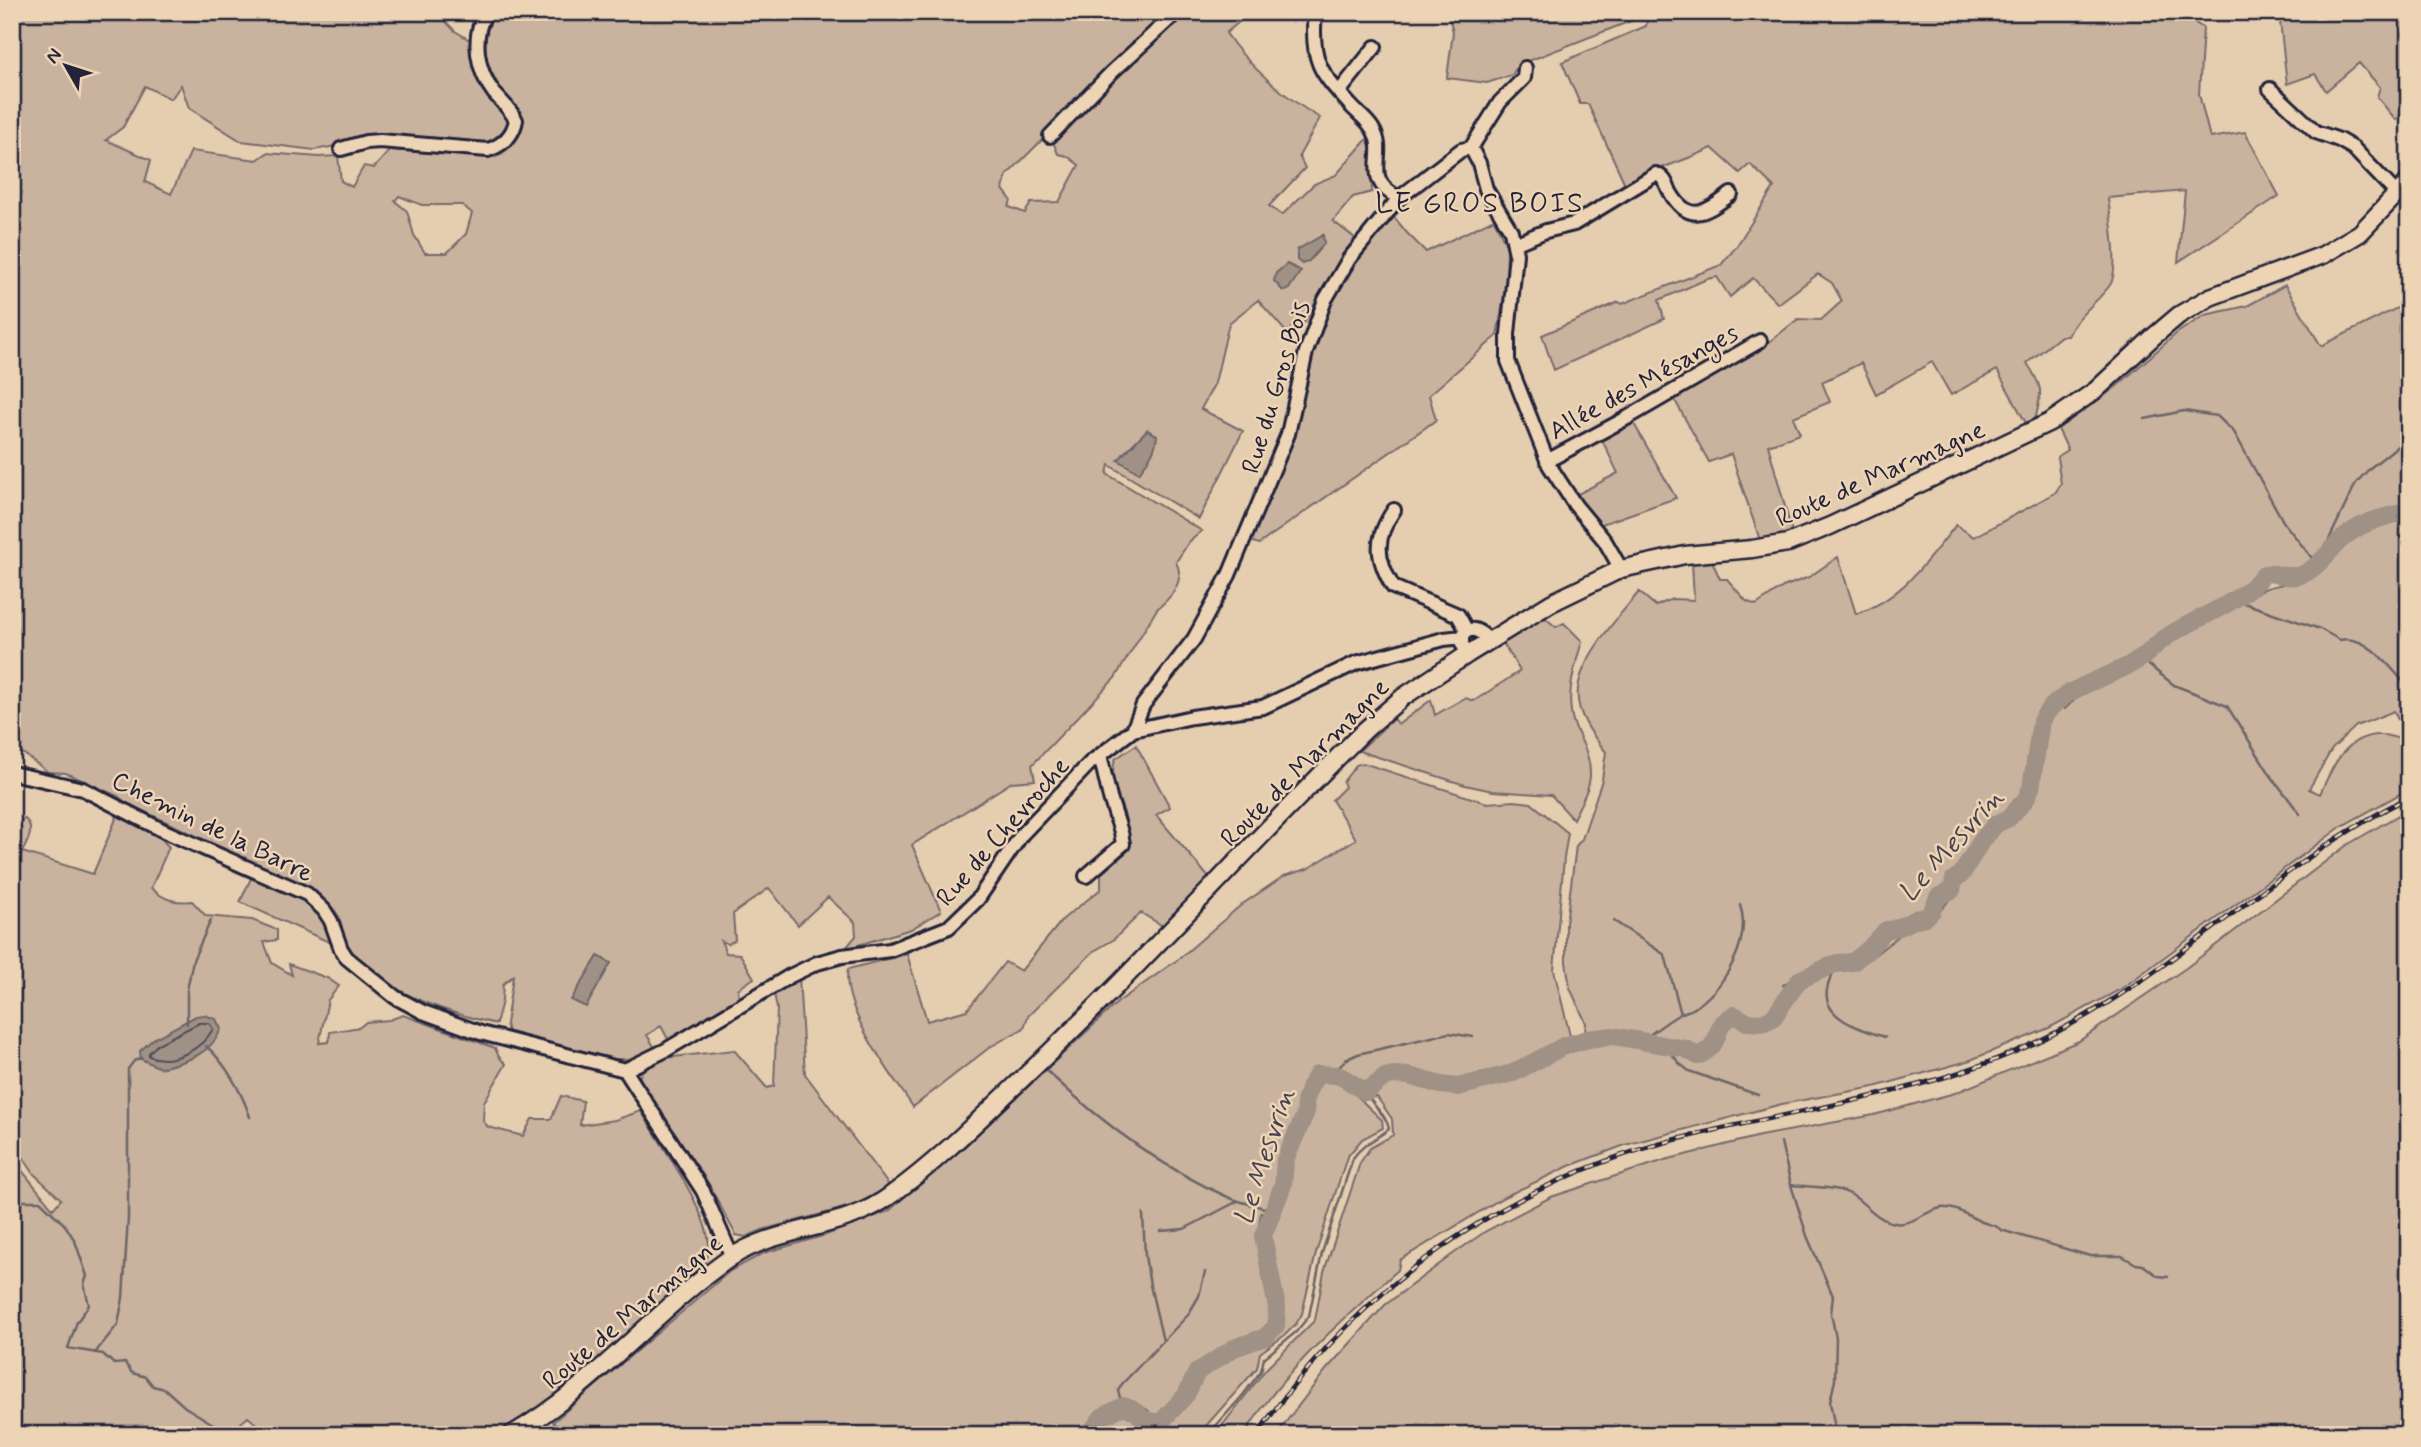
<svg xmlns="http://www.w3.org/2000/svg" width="2421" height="1447" font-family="Mynerve,sans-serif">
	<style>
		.green { fill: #c9b39e; stroke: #766a6c; stroke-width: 2; fill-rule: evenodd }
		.water { fill: #9f9186; stroke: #6d6568; stroke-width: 2 }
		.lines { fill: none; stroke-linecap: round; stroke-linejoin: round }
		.shore { stroke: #544e59; stroke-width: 2 }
		.stream { stroke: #6d6568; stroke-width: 2.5 }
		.river { stroke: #9f9186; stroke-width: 18 }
		.minor-casing { stroke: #22223b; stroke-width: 18 }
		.major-casing { stroke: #22223b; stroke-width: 21 }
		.minor { stroke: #edd4b4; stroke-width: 12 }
		.major { stroke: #edd4b4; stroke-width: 16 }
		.rail-casing { stroke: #22223b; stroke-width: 5 }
		.rail { stroke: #edd4b4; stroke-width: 2.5; stroke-dasharray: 8; stroke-linecap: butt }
		.labels { text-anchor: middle; stroke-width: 5; stroke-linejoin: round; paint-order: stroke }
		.street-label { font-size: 26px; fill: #22223b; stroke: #edd4b4 }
		.neighbourhood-label { font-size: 28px; letter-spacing: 2px; fill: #22223b; stroke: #edd4b4 }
		.water-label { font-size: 28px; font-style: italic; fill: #484352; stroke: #edd4b4 }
	</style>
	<rect width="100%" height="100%" fill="#e5cdaf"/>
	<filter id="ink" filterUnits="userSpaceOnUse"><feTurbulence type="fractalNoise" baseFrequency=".0143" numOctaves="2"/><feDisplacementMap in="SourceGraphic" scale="14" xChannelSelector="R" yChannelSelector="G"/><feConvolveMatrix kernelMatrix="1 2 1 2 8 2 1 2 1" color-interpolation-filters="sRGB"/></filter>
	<g filter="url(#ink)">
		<path class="green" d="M12,12H436L455,31L473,42L513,121L510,131L495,144H347L314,150L241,141L189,108L181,85L171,99L145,86L123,127L106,140L151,160L145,182L171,194L191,151L257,160L267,153L319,157L338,156L341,181L352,187L364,166L374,168L390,150L496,157C509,150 529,132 521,114C518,106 509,100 504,93C484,66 479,42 495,12H1170L1007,175L1003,189L1011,200L1009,207L1025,213L1031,203L1059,202L1079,165L1067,156L1058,154L1053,142L1134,57L1186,12H1235L1240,21L1226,33C1247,65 1287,99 1320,118L1299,156L1305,168L1269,206L1282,215L1314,184L1336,175L1368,138L1370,147L1372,192L1353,197L1333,221L1356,239L1344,254L1304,323L1299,319L1287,333L1258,300L1229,323L1215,383L1201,409L1243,431L1199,519L1109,465L1107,474L1202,531L1189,542L1176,562C1186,581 1172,597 1157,609L1115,678L1032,765L1035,780L1012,782L912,845L941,911L911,929L845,949L856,936L855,922L828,897L798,925L769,888L733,914L735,940L728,944L721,941L726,953L740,954L754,978L738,989L739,1000L669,1041L661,1026L647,1035L655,1048L635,1059H615L508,1033L506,1024L513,976L503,984L502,1001L496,1024C446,1012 377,992 347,945C343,938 343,928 340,920C336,906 317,896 306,887L126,803L118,796L66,773L48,772L12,745ZM399,196L422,205H462L472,213L466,234L447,253H425L414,235L407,211L395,201ZM1147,430L1139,472L1123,454Z
			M1448,12H1641V17L1518,65L1512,75L1487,83L1447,78L1453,32Z
			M1649,12H2171L2184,16L2203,28L2199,94L2210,138L2245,132L2279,196L2178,262L2185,191L2108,198C2110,216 2120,271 2110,285C2097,303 2077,315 2068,336H2061L2027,363C2044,389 2042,391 2035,420L2027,425L1997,370L1951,395L1932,362L1876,394L1861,363L1822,382L1830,402L1793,417L1800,434L1768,445L1792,532L1760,540L1731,454L1709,462L1673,397L1764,346L1798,319L1821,320L1842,301L1832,283L1818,274L1778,304L1753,278L1730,297L1717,277L1707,279L1659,300L1664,319L1554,370L1542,335L1619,302L1622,304L1721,265L1736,247L1774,187L1750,164L1740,173L1712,148C1683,162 1653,169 1625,184L1588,104H1580L1562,62L1646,26Z
			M2279,12H2409L2407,43L2409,46V101L2406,104L2409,107V123L2401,115L2396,120L2377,97L2380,87L2359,63L2326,91L2315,74L2287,84Z
			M1394,217L1407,233L1426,252L1494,219L1507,247L1506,286L1497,336L1429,395L1436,420L1259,544L1250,541C1265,507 1281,473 1292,437C1303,403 1307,366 1319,333C1335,286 1361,253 1394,217Z
			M2285,285L2321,346L2409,302V507L2368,517L2338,535L2303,569L2264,567L2247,587L2173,624L2137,656L2099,671L2056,694L2065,709L2082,692L2125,675L2157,652L2169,639L2255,594C2269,583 2285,587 2301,579C2312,574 2322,563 2331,555C2355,536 2379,520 2409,515V720H2398L2394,711L2356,726L2332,749L2309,789L2320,794C2332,767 2346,734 2381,735C2390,735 2400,739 2409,742V789L2342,826L2121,989L2049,1028L1968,1061L1874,1087L1782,1104L1625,1145L1569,1166L1504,1197L1400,1260L1398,1270C1343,1319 1283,1371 1244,1435H1215L1266,1369L1315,1320L1324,1272L1360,1163L1370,1148L1393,1135L1392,1119L1377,1097L1359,1098L1382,1120L1383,1128L1362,1139L1347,1157L1316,1253L1302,1314L1296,1324L1285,1335L1260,1353L1257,1368L1198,1435H562L553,1422L730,1271L764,1253L826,1235L889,1211L1012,1102L1118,1002L1180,958L1241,905L1284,876L1307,869L1356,839L1332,800L1345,787L1343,782L1356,765L1363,763L1487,803L1514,801L1531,803L1568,833L1564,858L1554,970L1570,1036L1583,1047L1586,1023L1570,988L1566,962V923L1576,846L1582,839L1602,780L1606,752C1592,735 1575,712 1578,689C1581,657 1619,616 1639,592L1656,606L1672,599L1694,600L1692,562L1712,561L1720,579H1727L1746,601L1756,605L1783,587L1809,577L1838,557L1856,614C1901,600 1927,561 1956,525L1974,537L2055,493L2061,484L2057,457L2068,450L2058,429L2116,387L2177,333L2205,315L2247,306ZM1946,888L1954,894L1933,920L1910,927L1867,961L1849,970L1820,974L1805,982L1793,995L1783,985L1801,973L1845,957L1865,947L1878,929L1915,911L1927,910L1934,892ZM1261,1213L1275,1217L1271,1233L1259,1224ZM1133,1401L1149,1411V1412L1125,1410L1117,1404Z
			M1633,422L1676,498L1599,525L1574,496L1618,473L1602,440Z
			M1544,617L1556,627L1564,623L1582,641C1574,670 1564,698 1575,727C1582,743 1590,755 1590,773C1591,787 1579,806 1573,819L1551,795L1493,791L1465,785L1359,751L1393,719L1399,724L1431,700L1435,715L1465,698L1474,701L1520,671L1503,643Z
			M1136,745L1170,807L1156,815L1210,879L1163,926L1141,913L1113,940L1094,951L1028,1016L1024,1028L990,1047L913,1107C892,1075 840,1008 848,969L907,954L927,1021L967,1010L1005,962L1021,971L1063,919L1101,889V874L1129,850C1128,840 1128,830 1126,821C1121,797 1108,786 1115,759Z
			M2409,809V1435H1276L1326,1370L1385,1305L1453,1254L1486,1231L1551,1197L1665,1160L1760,1136L1874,1115L1955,1093L2079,1041L2186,968L2347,845Z
			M118,814L159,836L169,847L151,888C164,900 175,903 192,901L206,916L252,920L277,930V940L264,942L272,963L292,975L289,964L327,978L339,986L328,1000L319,1043L329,1042L330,1032L360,1027L366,1022L389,1020L403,1015L495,1048L499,1057L506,1064L484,1102L483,1121L488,1127L523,1136L532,1119H551L561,1096L583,1101L580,1125L615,1120L641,1111C660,1143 710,1213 709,1248C708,1253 706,1259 704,1264L562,1394L518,1424L495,1435H280L267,1433L248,1417L227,1435H12V1158L53,1209L61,1199L34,1174L12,1140V841L16,829L24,818C36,828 28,841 22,852L93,874Z
			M252,876C283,889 332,901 331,943L240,902Z
			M799,977L805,1074L890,1187L855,1205L762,1230L746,1237L736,1235L707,1181L638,1081L642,1071L656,1059L734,1050L767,1088L774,1086L777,1009L774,993Z"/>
		<path class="water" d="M1323,235L1324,244L1309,261L1302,264L1297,260V250Z
			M1287,264L1301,271L1288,290L1283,291L1274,281L1276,273Z
			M1147,430L1157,435C1156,451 1148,460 1139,473L1118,460Z
			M598,956L611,963L586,1007L571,1000Z
			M204,1015L216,1019L221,1029C211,1055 185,1062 160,1068L141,1059L140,1051L153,1039L196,1016Z"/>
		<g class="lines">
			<path class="shore" d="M199,1023H209L213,1029C202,1049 172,1066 149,1056V1053L158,1044Z"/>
			<path class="stream" d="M2145,419L2184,411L2217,416L2234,432L2284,523L2316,563
				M2326,556V546L2356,483L2370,468L2409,437
				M2232,599L2320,629L2340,640C2368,634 2392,670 2409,688
				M2141,659L2174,685L2227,706L2272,777L2300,814
				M1614,921L1665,955L1681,1014
				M1837,963C1834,972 1828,981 1827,990C1822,1019 1865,1031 1885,1037
				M187,1024V990L193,960L211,920
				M1641,1041C1654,1032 1668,1020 1682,1013C1684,1012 1691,1010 1693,1009C1724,989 1752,941 1740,905
				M206,1046C226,1063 242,1093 250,1117
				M1665,1046L1680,1064L1689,1071L1758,1095
				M1048,1072C1101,1122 1163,1169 1230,1198C1243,1203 1258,1206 1272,1210
				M1334,1074L1345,1060L1358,1054L1449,1033L1473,1037
				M1781,1142L1791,1185L1807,1236L1833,1296L1831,1313L1836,1338L1835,1380L1830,1402L1834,1423L1831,1435
				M1791,1185C1809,1187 1834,1186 1850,1194C1865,1202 1877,1221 1895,1223C1912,1226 1925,1211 1941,1208C1956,1206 1969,1217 1982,1222C1989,1225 1995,1224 2001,1230L2090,1256H2122L2136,1264L2143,1265L2158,1276L2168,1277
				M12,1201H40L65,1225L75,1241L87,1276L84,1284L89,1305L77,1322L68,1348L103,1354L114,1364L125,1363L132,1373L146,1377L153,1386L165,1389L185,1407L223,1430L242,1435
				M1143,1214L1145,1256L1150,1285L1163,1341
				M1161,1231L1184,1229L1238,1201
				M95,1353L118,1324L123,1298L128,1218V1069L134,1061L141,1058
				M1123,1406L1118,1391L1122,1384L1188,1315L1199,1296L1205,1272
				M1208,1435L1243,1395L1261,1371L1264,1358L1296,1332L1309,1316L1322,1253L1353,1158C1364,1143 1375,1140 1389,1129C1386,1113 1372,1107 1366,1092"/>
			<path class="river" d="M1089,1435L1102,1417L1123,1406C1143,1411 1137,1423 1161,1422L1186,1395L1197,1372L1234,1348L1265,1337L1276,1326L1277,1308L1263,1236L1283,1185L1285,1160L1306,1112L1305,1102L1310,1086L1318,1074C1324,1075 1329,1074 1335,1075C1345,1076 1357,1088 1366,1092L1385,1077L1393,1075L1409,1076L1441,1085L1458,1087L1513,1073L1564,1046L1588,1039L1613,1036L1686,1049L1698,1056C1727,1042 1709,1027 1734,1015L1747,1022L1762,1023L1773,1018L1799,980L1837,963L1853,962L1869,949L1886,930C1901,930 1911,918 1926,917L1932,911L1938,897L1952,890L1954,879L1961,875L1982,840L1996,824L2009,818L2026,799L2031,788L2041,721C2061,685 2108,680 2140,659C2149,653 2156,644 2165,638C2196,617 2242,603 2264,574C2277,571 2287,580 2301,575C2318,569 2330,549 2343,538C2363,521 2384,517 2409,511"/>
			<defs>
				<path id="minor" d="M1315,12C1310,63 1321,73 1353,108C1359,114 1367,120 1372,128C1390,155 1359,178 1399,198
					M2270,89L2316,132L2339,140L2353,148L2397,194
					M1339,92L1375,47
					M1050,136L1111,73L1177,12
					M1471,148L1500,102L1524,78L1525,68
					M341,149L366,142L380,141L488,150C503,145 513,136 516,120C510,109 502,102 494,93C477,71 471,37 486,12
					M1514,244L1546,231L1574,224L1656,174C1664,177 1666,183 1669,190C1688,225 1705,214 1731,194
					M1547,461L1627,418L1760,341
					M1394,510C1374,539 1376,558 1393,587L1458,615L1467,631
					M1468,654L1462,644V637C1470,623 1481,632 1490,641
					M1133,730L1143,705L1194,639L1229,575L1288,434L1306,352L1325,300L1349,259L1399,198L1461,150L1471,148L1479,163L1486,189L1511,231L1516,254L1508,334V361L1549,465L1575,505L1605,541L1621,569
					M12,773L83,789L164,831L307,894L324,910L331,921L341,949L347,958L395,997L423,1012L481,1033L625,1070L703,1191L732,1257
					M1086,876L1123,844L1121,832L1110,798L1100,755
					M625,1070L666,1050L790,976L817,963L842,956L890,950L949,927L978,899L1022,834L1090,763L1133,730L1192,717L1263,707L1356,663L1444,639L1462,637"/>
				<path id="major" d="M511,1435C593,1388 653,1312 730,1258C779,1225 844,1231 891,1195C938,1161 980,1119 1022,1079C1140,967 1249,845 1365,730L1403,697L1468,654L1551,603L1621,569L1685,555L1752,549L1788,543L1830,526L2050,422L2096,390L2153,337L2179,315L2210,297L2323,255L2360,233L2409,181"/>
			</defs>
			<use href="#minor" class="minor-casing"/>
			<use href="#major" class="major-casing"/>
			<use href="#minor" class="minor"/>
			<use href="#major" class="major"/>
			<defs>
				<path id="rail" d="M1257,1435C1342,1310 1460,1217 1601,1163C1645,1146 1692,1135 1738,1125C1841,1103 1947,1086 2043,1039C2175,974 2277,863 2409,797"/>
			</defs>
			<use href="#rail" class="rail-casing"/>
			<use href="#rail" class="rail"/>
		</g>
	</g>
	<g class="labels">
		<g class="street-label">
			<text transform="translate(1643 381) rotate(-29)" y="9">Allée des Mésanges</text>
			<text transform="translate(1275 387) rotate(-73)" y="9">Rue du Gros Bois</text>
			<text transform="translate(1880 473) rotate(-24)" y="9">Route de Marmagne</text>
			<text transform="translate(1304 762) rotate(-45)" y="9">Route de Marmagne</text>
			<text transform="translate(213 826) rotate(26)" y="9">Chemin de la Barre</text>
			<text transform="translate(1002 831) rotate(-49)" y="9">Rue de Chevroche</text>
			<text transform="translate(632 1311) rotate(-40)" y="9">Route de Marmagne</text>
		</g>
		<g class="neighbourhood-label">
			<text x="1480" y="212">LE GROS BOIS</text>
		</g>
		<g class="water-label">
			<text transform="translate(1950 844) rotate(-48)" y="10">Le Mesvrin</text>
			<text transform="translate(1263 1156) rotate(-72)" y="10">Le Mesvrin</text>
		</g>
	</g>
	<rect width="2421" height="1447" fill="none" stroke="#edd4b4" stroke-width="42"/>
	<rect x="21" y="21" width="2379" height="1405" fill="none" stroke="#22223b" stroke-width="2.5" filter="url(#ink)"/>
	<g transform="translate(66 66) rotate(309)" stroke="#edd4b4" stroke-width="5" paint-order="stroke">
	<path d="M0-5L12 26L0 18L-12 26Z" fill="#22223b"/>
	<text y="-10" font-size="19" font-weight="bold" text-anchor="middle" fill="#22223b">N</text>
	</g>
</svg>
